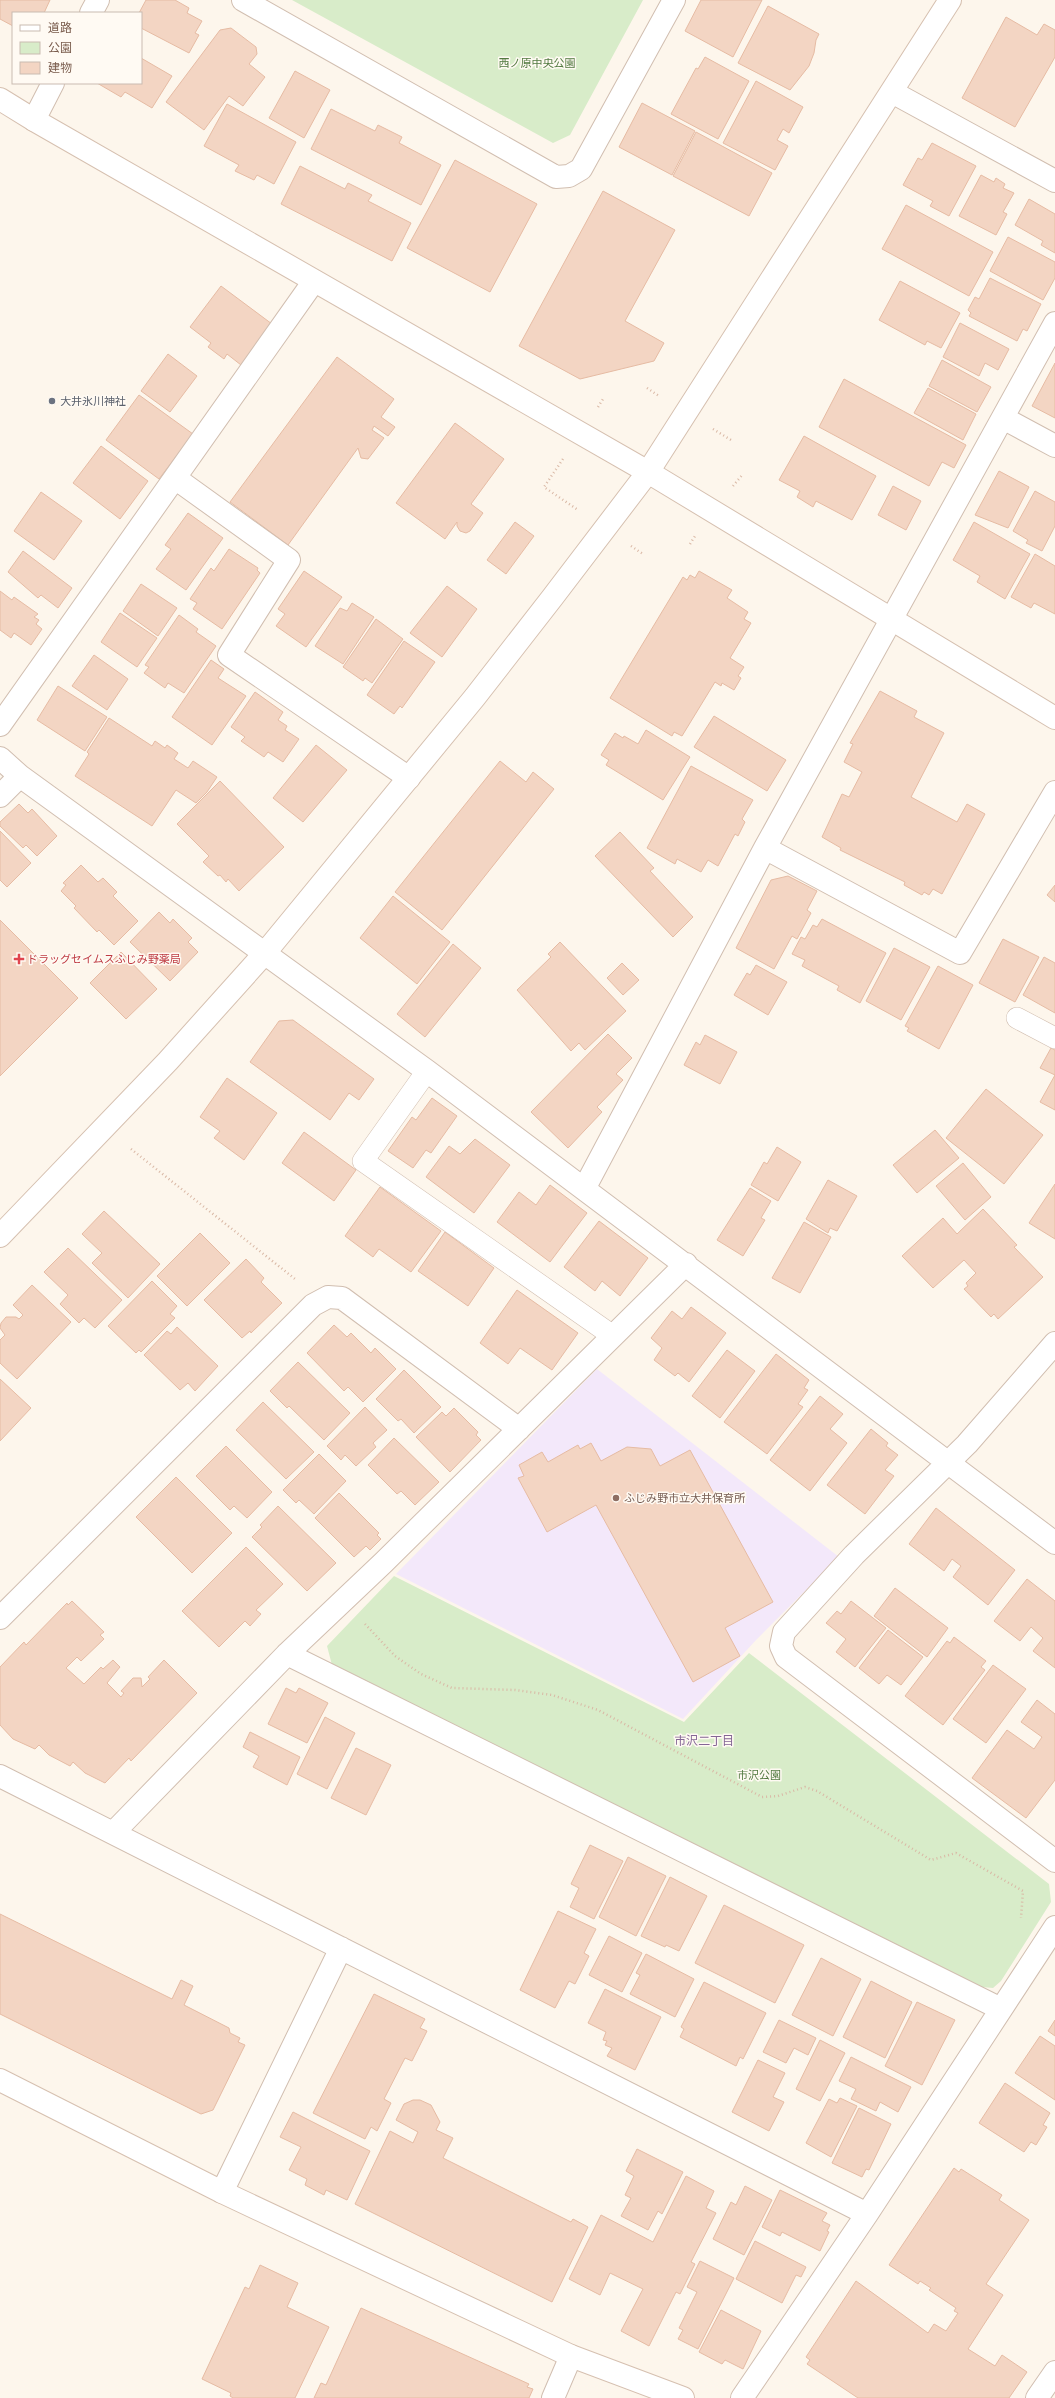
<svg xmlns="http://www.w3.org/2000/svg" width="1055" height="2398" font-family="Inter,'Noto Sans JP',sans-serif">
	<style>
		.education { fill: #f3e8fa }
		.green { fill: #d8ecc9 }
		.building { fill: #f3d5c3; stroke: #e6bba3 }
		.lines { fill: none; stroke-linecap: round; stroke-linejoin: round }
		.lane-casing { stroke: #d1beb0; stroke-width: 22 }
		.street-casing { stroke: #d1beb0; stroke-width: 24 }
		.secondary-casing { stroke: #d6c0b0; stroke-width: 24 }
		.path { stroke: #d9b8a5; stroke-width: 2.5; stroke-dasharray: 1 3; stroke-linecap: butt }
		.lane { stroke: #fff; stroke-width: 21 }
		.street { stroke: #fff; stroke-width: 22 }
		.secondary { stroke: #fff; stroke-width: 22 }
		.worship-dot { fill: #6b7280; stroke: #fffaf3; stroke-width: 1.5 }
		.health-dot { fill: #e0444e; stroke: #fffaf3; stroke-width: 1.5 }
		.education-dot { fill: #8d6e63; stroke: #fffaf3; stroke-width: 1.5 }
		.labels { text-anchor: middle; stroke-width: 3; stroke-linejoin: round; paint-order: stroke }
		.park-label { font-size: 11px; fill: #537a41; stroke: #fffaf3 }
		.worship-label { font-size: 11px; fill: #5b616d; stroke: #fffaf3; text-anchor: start }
		.health-label { font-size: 11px; fill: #be3a42; stroke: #fffaf3; text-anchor: start }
		.education-label { font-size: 11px; fill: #785e54; stroke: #fffaf3; text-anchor: start }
		.neighbourhood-label { font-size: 12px; fill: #846695; stroke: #fffaf3 }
	</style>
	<rect width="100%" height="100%" fill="#fdf6ec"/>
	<path class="education" d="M597,1369L839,1557L757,1639L683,1719L396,1574Z"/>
	<path class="green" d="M292,0H643L570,135L553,143Z
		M394,1576L684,1722L749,1653L1049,1884L1051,1902L1001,1981L993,1988L982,1987L332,1665L327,1646Z"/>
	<path class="building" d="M0,0H50L44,13H13V26L0,19Z
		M146,0H175L189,8L187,13L202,21L195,33L199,35L189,53L141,28L139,13Z
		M701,0H762L733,57L685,31Z
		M768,6L819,34L816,40L814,53L809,66L790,90L738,63Z
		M1006,17L1037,35L1044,24L1055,30V57L1015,127L962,98Z
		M231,28L256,47L257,54L249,64L265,77L243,106L229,96L204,130L166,102L220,30Z
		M705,57L749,81L718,139L671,114L696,68L698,69Z
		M141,58L172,76L152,108L125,92L121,97L97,83H141Z
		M295,71L330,90L304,138L269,118Z
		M756,81L803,107L789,133L783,129L777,140L788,146L775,170L723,143Z
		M642,103L695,131L672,175L619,147Z
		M227,104L296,142L274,184L257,175L254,180L235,171L239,165L204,146Z
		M331,109L375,131L378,125L402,137L399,143L441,165L421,205L311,149Z
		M696,132L772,173L749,216L673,176Z
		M932,143L976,166L949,216L930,206L933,201L903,185L918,158L922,160Z
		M455,160L537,204L490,292L407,248Z
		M300,166L345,189L348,183L372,195L368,201L411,223L392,261L281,204Z
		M981,175L994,182L996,178L1005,184L1003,188L1014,193L1003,212L1007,214L996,235L959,216Z
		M603,191L675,230L625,321L664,343L654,361L580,379L519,346Z
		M1029,199L1055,214V253L1041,245L1043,241L1015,225Z
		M906,205L993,252L969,296L882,249Z
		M1008,237L1055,262V278L1043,300L990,271Z
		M990,278L1041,304L1027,331L1023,329L1017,341L969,316L971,313L968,310L975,297L979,299Z
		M900,281L960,313L941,348L927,341L925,345L879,320Z
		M221,286L272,324L241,365L227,354L224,359L208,347L211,343L190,327Z
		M960,323L1009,349L998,370L985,363L979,376L943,357Z
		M168,354L197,376L170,412L141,391Z
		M337,357L394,399L381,417L395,427L388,436L374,426L372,430L384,438L368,459L361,458L358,448L288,545L230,502Z
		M942,360L991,387L977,412L929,386Z
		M1055,363V418L1032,406Z
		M844,379L966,445L954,468L942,462L929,486L819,427Z
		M928,388L976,414L963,440L914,413Z
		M139,395L193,434L159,479L106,440Z
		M455,423L504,459L471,504L483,513L470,531L466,533L460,531L457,526V522L445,539L396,503Z
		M804,436L876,476L852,520L816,501L813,507L797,497L800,491L779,480Z
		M101,446L148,481L120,519L73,483Z
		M999,471L1029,487L1008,528L975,515Z
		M893,486L921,501L906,530L878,515Z
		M1035,491L1055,502V526L1042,551L1026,543L1028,540L1013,531Z
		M41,492L82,521L54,560L14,531Z
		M188,513L223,538L186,590L156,569L171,549L165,545Z
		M515,522L534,536L506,574L487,560Z
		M974,522L1030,554L1005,599L977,582L980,576L953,560Z
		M229,549L258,568L257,570L260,573L222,629L193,609L197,603L190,599L211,568L214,571Z
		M23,551L72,588L58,608L41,595L38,598L8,572Z
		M1035,554L1055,566V614L1034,603L1031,608L1011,597Z
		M304,571L342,597L306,647L276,626L285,614L278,609Z
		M699,571L732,590L727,598L748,612L744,619L751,623L730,658L744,667L738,676L741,678L734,690L722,683L721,686L715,682L682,736L674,732L672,736L610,698L683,577L687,580L690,575L695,578Z
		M141,584L177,608L158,636L123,611Z
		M447,586L477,609L442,657L410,633Z
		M0,591L12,600L14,597L38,614L34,617L39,620L36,624L42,629L31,645L14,633L11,638L0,630Z
		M352,603L374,617L343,664L315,646L340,608L347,611Z
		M120,613L157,638L137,667L101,642Z
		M179,615L198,629L196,632L216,646L184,693L168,683L165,688L144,673L149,667L145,665Z
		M376,619L403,639L372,683L365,678L363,681L343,667Z
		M404,641L435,662L402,708L400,706L394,714L367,695Z
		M94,655L128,679L107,710L72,686Z
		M211,660L224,669L218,678L246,696L212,745L172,717Z
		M58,686L107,717L85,751L37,720Z
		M880,691L917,711L914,717L944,733L911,797L957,822L967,804L985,814L942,894L933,889L929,895L924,892L922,895L904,885L905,882L840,850L841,848L822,837L842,794L849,797L862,772L844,762L853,744L850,743Z
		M255,692L283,712L278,720L287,726L285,730L299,739L283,762L268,752L264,757L241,741L245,737L231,727Z
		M714,716L786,760L767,791L694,747Z
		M109,718L152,746L155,741L165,748L167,745L178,753L174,759L188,768L193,761L217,777L207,792L196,803L176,790L152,826L75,776L89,754L87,752Z
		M646,730L690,757L663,800L606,765L609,760L601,755L615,733L623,738L624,736L638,744Z
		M316,745L347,770L303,822L273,798Z
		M500,761L526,782L533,772L554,789L442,930L395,892Z
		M691,766L753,800L742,819L745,822L738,836L735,834L718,866L708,860L701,872L677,859L675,864L647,848Z
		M220,781L284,847L239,891L228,879L226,882L220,875L218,876L203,862L209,856L177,824Z
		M19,804L28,813L32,809L57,836L37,856L26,845L23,848L0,826V822Z
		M0,831L31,863L7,887L0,880Z
		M620,832L654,868L650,871L693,917L673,937L595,856Z
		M81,865L98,882L103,878L117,892L113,896L138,921L114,945L99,930L97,932L74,908L76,906L61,891L66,885L63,883Z
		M788,876L817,891L807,910L811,913L797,939L792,936L774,969L736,948L771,880Z
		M1055,885V902L1047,895Z
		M393,896L450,942L417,984L360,938Z
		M159,912L170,923L173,919L192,938L188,942L198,952L170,981L130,942Z
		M822,919L886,953L860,1003L837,990L839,986L802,966L805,960L792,954L801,937L805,939L813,925L817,927Z
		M0,920L78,998L0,1076Z
		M1003,939L1039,957L1015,1002L979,983Z
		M560,942L626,1011L585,1050L579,1043L571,1051L517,990L551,957L548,954Z
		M453,944L481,968L425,1037L397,1014Z
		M894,948L930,967L901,1020L866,1001Z
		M121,952L157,989L126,1019L90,983Z
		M1044,957L1055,963V1013L1023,995Z
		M622,963L639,980L623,995L607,978Z
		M756,965L787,982L768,1015L734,995L747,973L750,975Z
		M938,966L973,985L939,1049L907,1031L909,1028L905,1026Z
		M293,1020L374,1079L359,1100L349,1093L330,1120L250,1062L279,1021Z
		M608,1034L632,1058L616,1074L623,1080L597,1107L602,1112L568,1148L531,1112Z
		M705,1035L737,1052L720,1084L684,1065L696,1042L700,1045Z
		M1051,1048L1055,1050V1110L1040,1102L1055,1075L1040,1068Z
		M227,1078L277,1113L244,1160L214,1138L220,1131L200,1117Z
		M986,1089L1043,1135L1004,1184L946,1138Z
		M432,1098L457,1116L431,1153L426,1150L413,1168L388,1151L412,1117L416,1120Z
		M935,1130L959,1158L917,1193L893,1165Z
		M304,1132L356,1170L334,1201L282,1163Z
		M475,1139L510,1165L474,1213L426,1177L449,1146L460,1154Z
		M777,1147L801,1162L778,1201L751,1185L764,1162L767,1164Z
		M963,1163L991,1197L965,1220L936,1186Z
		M828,1180L857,1196L837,1231L830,1228L828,1233L806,1219Z
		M1055,1184V1239L1029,1223Z
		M550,1185L587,1213L550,1262L497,1222L519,1192L536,1205Z
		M380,1187L441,1231L411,1272L379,1249L373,1257L345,1236Z
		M750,1188L771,1201L761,1218L765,1220L743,1256L717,1240Z
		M983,1209L1017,1245L1014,1247L1043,1277L998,1319L994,1314L991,1317L964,1289L968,1286L966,1283L976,1273L964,1260L933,1288L902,1256L943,1218L957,1234Z
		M104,1211L160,1264L128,1298L92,1263L102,1253L82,1234Z
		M599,1221L648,1258L620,1296L602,1281L595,1291L564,1267Z
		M804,1222L831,1237L800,1293L772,1278Z
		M445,1232L494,1268L468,1306L418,1271Z
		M200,1233L230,1263L187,1306L157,1276Z
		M68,1248L122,1300L95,1328L84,1318L79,1323L60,1304L68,1295L44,1272Z
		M246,1259L264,1278L261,1282L282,1303L251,1333L250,1331L242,1338L204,1300Z
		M152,1281L177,1306L170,1314L175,1318L141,1352L139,1350L136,1353L108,1326Z
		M32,1285L71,1322L17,1379L0,1363V1340L5,1335L0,1328L1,1323L6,1317H16L19,1319L23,1315L13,1305Z
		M517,1290L578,1333L552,1370L520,1348L508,1364L480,1343Z
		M691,1307L726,1333L689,1382L678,1373L675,1376L654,1360L662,1348L651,1338L672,1311L682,1319Z
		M334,1325L347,1337L351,1333L371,1353L375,1348L396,1369L363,1402L348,1387L344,1391L307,1353Z
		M177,1327L218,1366L195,1391L188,1383L180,1390L144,1355L167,1331L171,1334Z
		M727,1350L755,1371L720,1418L692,1396Z
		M776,1354L809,1380L804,1388L808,1390L798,1404L803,1407L767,1454L724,1422Z
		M298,1362L350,1413L324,1440L289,1406L287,1408L270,1391Z
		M404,1370L441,1407L414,1433L401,1419L398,1421L376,1399Z
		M0,1379L31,1408L0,1441Z
		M820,1396L843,1414L830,1429L847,1443L810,1491L770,1460Z
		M263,1402L314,1452L286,1479L236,1430Z
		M365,1407L387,1430L373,1443L376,1447L356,1466L345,1455L341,1460L327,1446Z
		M454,1408L478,1432L476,1435L481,1440L450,1472L416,1437L442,1412L446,1416Z
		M871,1429L888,1443L886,1446L898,1455L885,1470L894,1476L865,1514L827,1485Z
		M394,1438L439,1482L415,1505L401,1491L397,1494L368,1465Z
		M591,1443L601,1461L627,1447L651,1449L660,1466L690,1450L773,1602L725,1628L740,1656L693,1682L596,1505L547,1532L518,1478L524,1476L519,1465L542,1452L548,1462L578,1445L580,1449Z
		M226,1446L272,1492L247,1518L234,1506L230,1510L196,1476Z
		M319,1454L346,1481L314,1514L299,1500L296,1503L283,1490Z
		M176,1477L232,1533L192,1573L136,1517Z
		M339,1493L379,1533L377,1535L381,1539L370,1550L366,1546L354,1557L315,1518Z
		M278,1506L336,1563L307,1591L252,1537L262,1527L260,1525Z
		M936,1508L1015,1570L988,1605L953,1577L961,1566L952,1559L944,1571L909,1544Z
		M246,1547L283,1584L256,1610L261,1614L250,1626L245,1621L219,1647L182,1611Z
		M1027,1579L1055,1601V1668L1033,1651L1043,1638L1031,1627L1020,1641L994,1621Z
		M895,1588L948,1628L927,1657L874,1616Z
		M72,1601L104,1632L100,1635L104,1639L81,1661L77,1657L66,1668L84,1684L101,1667L103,1669L113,1660L120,1667L107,1683L121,1697L124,1693L121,1691L133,1678H141L142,1687L150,1679L148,1677L164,1660L197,1693L131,1761L129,1758L105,1783L85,1773L73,1762L70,1766L49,1755L39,1745L35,1749L13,1739L0,1725V1667L24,1642L26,1645L67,1603L68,1605Z
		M851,1601L886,1628L855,1667L836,1652L846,1639L826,1623L837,1611L841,1614Z
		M888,1630L923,1657L901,1685L887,1675L879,1684L859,1668Z
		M954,1637L986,1661L981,1667L985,1670L943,1725L905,1696L947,1641L950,1643Z
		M993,1665L1026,1689L986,1743L953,1719Z
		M286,1688L296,1693L299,1688L328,1703L307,1743L268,1724Z
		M1037,1700L1055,1714V1780L1026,1818L972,1778L1007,1730L1034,1749L1042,1737L1021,1722Z
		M325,1717L355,1733L327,1789L297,1774Z
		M250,1732L300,1757L287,1785L253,1767L259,1756L243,1747Z
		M356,1748L391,1765L366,1815L331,1798Z
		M590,1845L623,1861L594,1919L570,1907L579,1888L571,1884Z
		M628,1857L666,1876L636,1936L599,1917Z
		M670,1877L707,1896L679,1951L666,1945L665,1947L641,1936Z
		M724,1905L804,1945L775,2003L695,1963Z
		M558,1911L596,1929L584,1953L589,1956L575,1984L569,1981L555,2008L520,1990Z
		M0,1914L172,1999L181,1980L193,1986L184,2005L229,2028L230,2033L240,2038L238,2042L245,2045L213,2110L201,2114L0,2014Z
		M609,1936L642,1953L622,1992L589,1975Z
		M646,1954L694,1979L675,2017L630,1994L640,1975L636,1973Z
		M821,1958L861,1979L833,2036L792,2015Z
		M871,1981L912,2002L885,2058L843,2037Z
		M704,1982L766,2013L743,2059L740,2057L736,2066L680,2037L684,2029L681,2027Z
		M605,1989L661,2017L635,2070L607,2056L612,2048L605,2045L607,2041L603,2040L606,2032L588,2023Z
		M374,1994L425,2019L420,2028L427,2031L412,2061L405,2058L384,2099L391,2103L377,2131L371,2127L365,2139L313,2113Z
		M917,2002L955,2020L922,2085L885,2066Z
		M779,2020L816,2038L808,2055L794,2048L786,2063L763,2052Z
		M1055,2020V2036L1048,2031Z
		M1040,2036L1055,2046V2100L1015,2073Z
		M820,2040L845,2053L820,2101L796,2089Z
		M851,2057L911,2087L898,2112L880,2102L876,2111L851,2099L856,2089L839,2081Z
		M758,2060L785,2073L773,2097L784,2102L769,2131L732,2112Z
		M1005,2083L1050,2113L1043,2125L1047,2127L1036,2145L1031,2142L1024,2152L979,2123Z
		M840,2098L857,2106L831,2157L806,2143L829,2099L837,2103Z
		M413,2100H420L431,2105L440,2122L436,2130L453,2138L443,2158L571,2222L573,2219L588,2227L552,2302L355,2204L390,2131L413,2143L418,2132L396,2120L404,2104Z
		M859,2108L891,2124L869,2170L866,2169L862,2177L832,2163Z
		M293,2112L370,2151L347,2200L326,2190L324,2195L305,2185L307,2179L289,2170L301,2147L280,2137Z
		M637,2149L683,2172L662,2214L658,2211L648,2230L621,2216L631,2198L625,2195L634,2176L626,2171Z
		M954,2168L959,2172L961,2169L1002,2195L999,2200L1029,2220L986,2284L1003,2295L968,2349L995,2366L1002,2355L1027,2372L1009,2398H858L807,2364L810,2360L806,2357L856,2281L928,2333L934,2324L946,2331L958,2313L954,2311L956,2308L929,2290L931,2288L920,2281L918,2284L889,2265Z
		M686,2176L714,2191L706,2208L716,2213L691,2262L695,2264L680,2294L676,2292L649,2346L621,2331L643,2289L610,2273L600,2295L569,2279L601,2215L653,2242Z
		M745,2186L772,2200L744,2255L713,2239L731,2202L736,2205Z
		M780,2190L827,2213L822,2221L830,2225L827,2231L829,2232L820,2251L782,2232L780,2236L762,2227Z
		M755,2241L806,2267L801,2277L796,2275L782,2303L736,2279Z
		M700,2261L734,2278L698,2349L678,2339L683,2330L679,2328L697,2292L687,2287Z
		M260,2265L298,2283L287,2307L329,2327L295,2398H233L230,2396L231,2393L202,2379L245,2287L249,2289Z
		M361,2308L529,2384L527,2387L533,2389L529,2398H314L321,2383L326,2385Z
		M721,2310L761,2331L743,2369L725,2360L722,2364L699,2352Z"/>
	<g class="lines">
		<defs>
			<path id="lane" d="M1017,1018L1055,1038
				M427,1071L363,1161L613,1336"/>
			<path id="street" d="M243,0L556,177L569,176L581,169L674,0
				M91,13L98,0
				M892,92L1055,181
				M34,120L53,83
				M1003,418L1055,446
				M175,478L289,560L229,655L409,778
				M0,725L314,281
				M0,758L20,776L427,1071L1055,1543
				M0,796L20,776
				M765,848L960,953L1055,792
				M584,1189L765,848L1055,323
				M1055,1343L967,1444L854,1555L784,1632L781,1646L786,1657L1055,1861
				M0,1618L313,1305L328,1297L342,1298L519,1429
				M287,1654L1001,2009
				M0,1776L867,2214
				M114,1832L287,1654L383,1563L686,1264
				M222,2192L341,1948
				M553,2398L571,2356
				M742,2398L867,2214L1055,1927
				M1037,2398L1055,2372"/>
			<path id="secondary" d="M0,99L34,120L648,472L1055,718
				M0,1236L168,1061L264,954L475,697L552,598L648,472L950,0
				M0,2080L222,2192L571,2356L683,2398"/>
		</defs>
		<use href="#lane" class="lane-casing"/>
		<use href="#street" class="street-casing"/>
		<use href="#secondary" class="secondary-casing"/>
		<path class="path" d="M647,388L659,396
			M598,407L603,399
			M713,429L731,440
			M563,459L544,487L578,510
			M733,486L743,474
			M690,544L695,536
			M631,546L643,554
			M131,1149L295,1279
			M365,1624L395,1656L421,1674L452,1688L515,1690L552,1695L598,1710L762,1797L778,1796L805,1787L817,1791L931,1860L956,1853L1023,1891L1021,1918"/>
		<use href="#lane" class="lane"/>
		<use href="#street" class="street"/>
		<use href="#secondary" class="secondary"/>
	</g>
	<circle class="worship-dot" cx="52" cy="401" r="4"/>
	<path class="health-dot" d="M17 953h4v4h4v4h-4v4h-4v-4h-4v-4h4z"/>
	<circle class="education-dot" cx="616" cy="1498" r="4"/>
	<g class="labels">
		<g class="park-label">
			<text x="537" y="67">西ノ原中央公園</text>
			<text x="759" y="1779">市沢公園</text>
		</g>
		<g class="worship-label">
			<text x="60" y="405">大井氷川神社</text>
		</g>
		<g class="health-label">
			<text x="27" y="963">ドラッグセイムスふじみ野薬局</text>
		</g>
		<g class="education-label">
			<text x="624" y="1502">ふじみ野市立大井保育所</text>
		</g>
		<g class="neighbourhood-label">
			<text x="704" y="1745">市沢二丁目</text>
		</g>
	</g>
	<rect x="12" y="12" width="130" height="72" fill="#fffaf3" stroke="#cabbb1"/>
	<rect x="20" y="25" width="20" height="6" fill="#ffffff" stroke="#cabbb1"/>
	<text x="48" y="32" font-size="12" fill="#7a5c4d">道路</text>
	<rect x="20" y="42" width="20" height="12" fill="#d8ecc9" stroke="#cabbb1"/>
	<text x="48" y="52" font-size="12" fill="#7a5c4d">公園</text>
	<rect x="20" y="62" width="20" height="12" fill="#f3d5c3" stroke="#cabbb1"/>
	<text x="48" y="72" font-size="12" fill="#7a5c4d">建物</text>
</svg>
